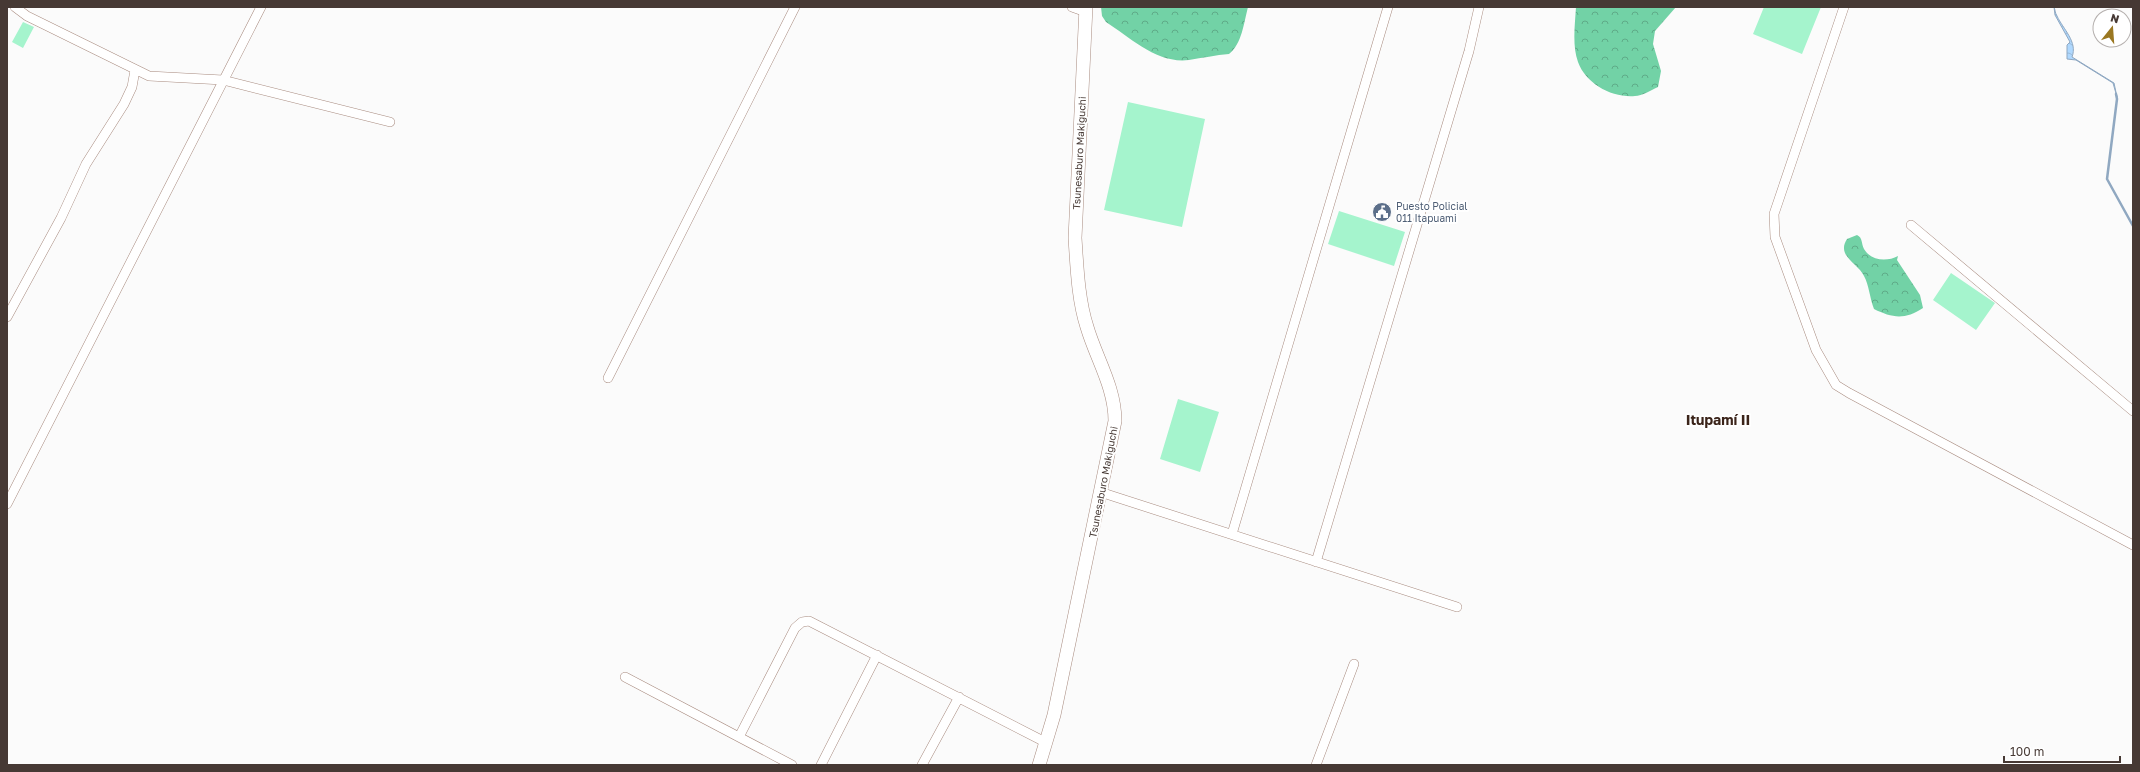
<svg xmlns="http://www.w3.org/2000/svg" width="2140" height="772" font-family="'Golos Text',sans-serif">
	<style>
		.forest { fill: url(#forest-crowns) }
		.green { fill: #a5f4cd }
		.water { fill: url(#water-waves); stroke: #90a8c1 }
		.lines { fill: none; stroke-linecap: round; stroke-linejoin: round }
		.stream { stroke: #90a8c1; stroke-width: 2.5 }
		.street-casing { stroke: #a98c80; stroke-width: 10 }
		.secondary-casing { stroke: #a98c80; stroke-width: 14 }
		.street { stroke: #fff; stroke-width: 9 }
		.secondary { stroke: #fff; stroke-width: 13 }
		.labels { text-anchor: middle; stroke-width: 4; stroke-linejoin: round; paint-order: stroke }
		.street-label { font-size: 10px; fill: #463934; stroke: #fff }
		.service-label { font-size: 10px; fill: #4e5e75; stroke: #fff; text-anchor: start }
		.district-label { font-size: 14px; font-weight: bold; fill: #3b241a; stroke: #fff }
	</style>
	<defs>
		<pattern id="forest-crowns" width="20" height="18" patternUnits="userSpaceOnUse"><rect width="20" height="18" fill="#72d2a6"/><path d="M2 6a3 3 0 1 1 6 0M12 15a3 3 0 1 1 6 0" fill="none" stroke="#5fab88"/></pattern>
		<pattern id="water-waves" width="16" height="10" patternUnits="userSpaceOnUse"><rect width="16" height="10" fill="#afd8fe"/><path d="M0 5q4-4 8 0t8 0" fill="none" stroke="#98bada"/></pattern>
	</defs>
	<rect width="100%" height="100%" fill="#fbfbfb"/>
	<path class="forest" d="M1101,7H1248C1244,22 1242,44 1229,54C1216,55 1202,58 1189,60C1157,64 1131,38 1106,22L1102,16Z
		M1576,7H1676L1655,31L1653,44L1661,71L1658,87C1651,90 1642,96 1635,96C1612,98 1586,84 1578,62C1572,46 1575,24 1576,7Z
		M1857,235C1863,238 1861,243 1864,249C1871,261 1887,262 1898,256L1897,260L1920,295L1923,308C1905,320 1892,318 1874,309C1870,299 1869,285 1864,276C1858,263 1836,256 1847,239Z"/>
	<path class="green" d="M1764,7H1821L1802,54L1753,34Z
		M23,22L34,27L23,48L12,42Z
		M1128,102L1205,119L1182,227L1104,210Z
		M1339,211L1405,232L1394,266L1328,244Z
		M1951,273L1995,303L1976,330L1933,300Z
		M1178,399L1219,412L1200,472L1160,459Z"/>
	<path class="water" d="M2054,7C2055,9 2055,13 2057,16C2063,29 2078,42 2072,57L2114,83L2117,97L2113,83L2076,60L2067,59V45L2070,42L2055,15Z"/>
	<g class="lines">
		<path class="stream" d="M2116,94L2117,99L2107,179L2133,226"/>
		<defs>
			<path id="street" d="M15,7L27,16L149,76L223,80L390,122
				M1072,7L1086,12
				M1844,7L1774,214L1775,237L1816,350L1836,385L1849,393L2133,545
				M1911,225L2133,411
				M7,317L61,218L86,164L124,104L132,87L135,70
				M608,378L795,7
				M1100,492L1457,607
				M7,504L261,7
				M1232,534L1388,7
				M1316,562L1469,51L1479,7
				M625,677L792,765
				M739,737L795,628L802,622L809,621L1047,743
				M821,765L877,655
				M922,765L959,697
				M1316,765L1354,664"/>
			<path id="secondary" d="M1039,765L1054,715L1115,421C1115,387 1096,358 1087,327C1078,299 1077,267 1075,238L1086,7"/>
		</defs>
		<use href="#street" class="street-casing"/>
		<use href="#secondary" class="secondary-casing"/>
		<use href="#street" class="street"/>
		<use href="#secondary" class="secondary"/>
	</g>
	<defs>
		<symbol id="civic-disc" viewBox="-11 -11 22 22"><circle r="9.5" fill="#5c6f8a" stroke="#fff"/><path d="M-.6-6.5H3V-4.5H.6V-3L4-1V1h2V6H-6V1h2V-1L-.6-3ZM-1.2 2.5V6h2.4V2.5Z" fill="#fff"/></symbol>
	</defs>
	<g fill-rule="evenodd">
		<use href="#civic-disc" x="1371" y="201" width="22" height="22"/>
	</g>
	<g class="labels">
		<g class="street-label">
			<text transform="translate(1079 153) rotate(-87)" y="4">Tsunesaburo Makiguchi</text>
			<text transform="translate(1103 482) rotate(-79)" y="4">Tsunesaburo Makiguchi</text>
		</g>
		<g class="service-label">
			<text x="1396" y="210">Puesto Policial<tspan x="1396" dy="12">011 Itapuami</tspan></text>
		</g>
		<g class="district-label">
			<text x="1718" y="425">Itupamí II</text>
		</g>
	</g>
	<rect width="2140" height="772" fill="none" stroke="#463934" stroke-width="16"/>
	<g transform="translate(2112 28) rotate(17)"><circle r="19" fill="#ffffff" stroke="#b5b0ae"/>
	<path d="M0-3L7 15L0 10L-7 15Z" fill="#9a7721"/>
	<text y="-6" font-size="11" font-weight="bold" text-anchor="middle" fill="#463934">N</text>
	</g>
	<path d="M2004 756v6h116v-6" fill="none" stroke="#463934" stroke-width="2"/>
	<text x="2010" y="756" font-size="12" fill="#463934" stroke="#ffffff" stroke-width="3" paint-order="stroke">100 m</text>
</svg>
